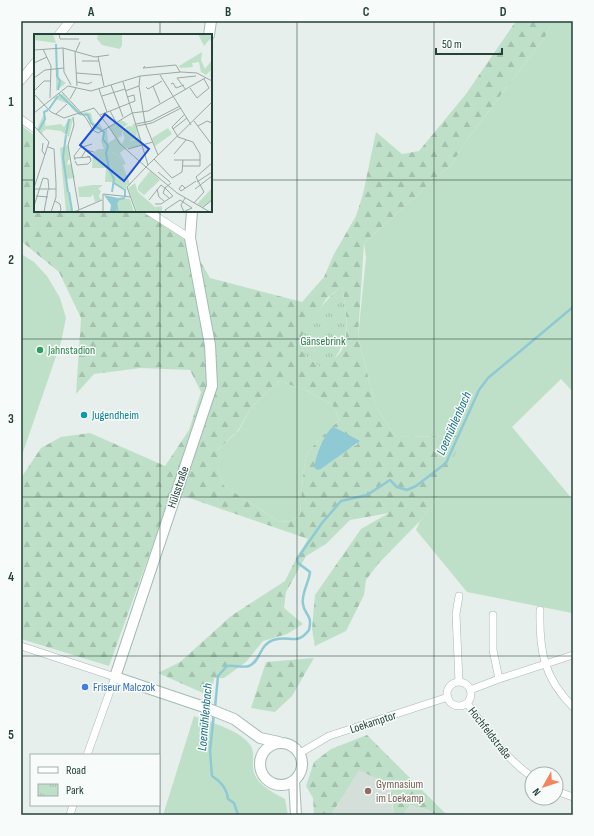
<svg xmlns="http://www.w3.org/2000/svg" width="594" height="836" font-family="'Sofia Sans Condensed',sans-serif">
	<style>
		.built { fill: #d4dfda }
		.grass { fill: #bfe0c8 }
		.forest { fill: url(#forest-firs); fill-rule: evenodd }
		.park { fill: url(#park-tufts) }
		.water { fill: #8ec9d4 }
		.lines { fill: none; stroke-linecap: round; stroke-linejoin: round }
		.stream { stroke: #8ec9d4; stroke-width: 2.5 }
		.minor-casing { stroke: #a8b8b2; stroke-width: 8 }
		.tertiary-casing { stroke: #a8b8b2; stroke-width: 10 }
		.secondary-casing { stroke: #a4bbb3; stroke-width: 12 }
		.minor { stroke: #fff; stroke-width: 7 }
		.tertiary { stroke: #fff; stroke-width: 9 }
		.secondary { stroke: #fff; stroke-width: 10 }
		.grid { fill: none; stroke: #24423a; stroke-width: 1; stroke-opacity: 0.55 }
		.leisure-dot { fill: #2e9e5b; stroke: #f7fbf9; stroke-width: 1.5 }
		.culture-dot { fill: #0f9aa8; stroke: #f7fbf9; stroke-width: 1.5 }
		.shop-dot { fill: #3f7fe0; stroke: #f7fbf9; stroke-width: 1.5 }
		.education-dot { fill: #8d6e63; stroke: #f7fbf9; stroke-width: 1.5 }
		.labels { text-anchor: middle; stroke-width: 3; stroke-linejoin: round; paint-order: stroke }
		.park-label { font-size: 12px; fill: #2d7a4b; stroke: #f7fbf9 }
		.leisure-label { font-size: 12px; fill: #27864d; stroke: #f7fbf9; text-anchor: start }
		.culture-label { font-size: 12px; fill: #0d838f; stroke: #f7fbf9; text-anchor: start }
		.street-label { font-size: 12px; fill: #24423a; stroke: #f7fbf9 }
		.shop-label { font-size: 12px; fill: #366cbe; stroke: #f7fbf9; text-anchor: start }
		.education-label { font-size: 12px; fill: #785e54; stroke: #f7fbf9; text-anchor: start }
		.water-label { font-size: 13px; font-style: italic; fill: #1c6f80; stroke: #f7fbf9 }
		.inset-river { fill: none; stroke: #8ec9d4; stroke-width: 2 }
		.inset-road { fill: none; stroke: #98aaa4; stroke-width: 1 }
		.view { fill: #1d4ed8; fill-opacity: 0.15; stroke: #1d4ed8; stroke-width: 2 }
		.inset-edge { fill: none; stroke: #24423a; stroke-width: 2 }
		.neatline { fill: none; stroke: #24423a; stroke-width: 1.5 }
		.grid-label { font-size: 13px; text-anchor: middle; font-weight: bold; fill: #24423a }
	</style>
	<defs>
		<pattern id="forest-firs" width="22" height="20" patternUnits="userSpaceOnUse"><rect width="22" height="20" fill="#bfe0c8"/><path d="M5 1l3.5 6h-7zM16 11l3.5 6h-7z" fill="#a4c1ad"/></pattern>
		<pattern id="park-tufts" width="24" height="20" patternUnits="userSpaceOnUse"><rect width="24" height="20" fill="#bfe0c8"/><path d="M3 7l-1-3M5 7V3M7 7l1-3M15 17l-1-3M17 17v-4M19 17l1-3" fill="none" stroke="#a4c1ad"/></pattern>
	</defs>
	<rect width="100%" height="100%" fill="#e6efeb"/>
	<path class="built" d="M359,769L390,785V796L394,815H331Z
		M410,805L429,810L435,815H403Z"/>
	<path class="grass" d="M553,21H573V392L561,379L512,427L573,500L572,613L467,592L416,530L420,521L439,496L403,509L420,492L462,436L396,437L376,407L358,337L366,257L364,243L451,165L469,137L545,37Z
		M21,254L34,262L47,276L60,298L66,318L61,342L21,458Z
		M279,381L308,391L332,405L340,420C332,426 313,445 308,453C303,460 301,504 300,515L292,521L280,522L224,486L217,467V451L239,430L251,408Z
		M194,716C210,722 242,731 251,746C255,754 252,760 253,768C255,784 272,792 285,799L288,815H163Z"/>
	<path class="forest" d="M516,21H553L545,37L469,137L451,165L364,243L358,337L376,407L396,437L463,436L449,467L404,508L440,495L420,521L378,564L366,580L364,595L346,631L315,646L312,629L315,595L361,529L389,513L350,520L326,544L306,556L286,592L284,608L303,624L287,634L263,641L246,662L224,678H214L212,697L158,673L180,662L231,616L285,581L295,561L308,539L172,492L109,666L21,639V478L41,448L61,437L90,433L165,466L189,430L201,392L190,370L141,368L94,374L76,394L81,318L59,272L21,241V125L35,136V211H143L187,238L210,278L302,302L324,277L334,254L356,216L363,194L376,132L402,154L419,151L466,94ZM342,286C345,305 353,343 336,357C331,361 325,364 320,367L305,355L299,342L326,299ZM279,381L308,391L332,405L340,420C332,426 313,445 308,453C303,460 301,504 300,515L292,521L280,522L224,486L217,467V451L239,429L251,408ZM334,427L358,444L348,449L321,469Z
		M314,658L292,696L275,712L251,708L266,662Z
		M367,735L447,815H435L429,810L410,805L403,815H394L390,785L359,770L331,815H314L313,798L306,786L314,762L331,749Z"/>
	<path class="park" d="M342,286C347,318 353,340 328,366L320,367L305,355L299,342C312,319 321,303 342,286Z"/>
	<path class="water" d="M334,427L360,441L321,469L317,470L314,467C317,453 322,439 331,428Z"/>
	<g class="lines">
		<path class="stream" d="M215,708L218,676L227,666C235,665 242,668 249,666C261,661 259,645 273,640C289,634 296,647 309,630C313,614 304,615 303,604C301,593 309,583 310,572L298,563L297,559L322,523L341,501L367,495L390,480L397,487L407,490L416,486L446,463L479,390L488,378L573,307
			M214,713L210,751L212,776C220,781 227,789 228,799L234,803L238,815"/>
		<defs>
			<path id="minor" d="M21,119L35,129
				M148,211L190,238
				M459,596L456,614L459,682
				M540,610C539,651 544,678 573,707
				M493,615V650L499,679
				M21,646L115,677L87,755
				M447 694a12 12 0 1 1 24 0a12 12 0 1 1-24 0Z
				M470,690L499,679L573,655
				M467,703C488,732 502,755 532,777
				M300,753L329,736L448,697
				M556,791L573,797
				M70,815L73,805"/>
			<path id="tertiary" d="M59,35L70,21
				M21,80L35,63"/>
			<path id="secondary" d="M209,35L211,21
				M192,211L190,238L210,345L212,386L115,677L204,707L234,719L260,738L279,742
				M260 764a21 21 0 1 1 42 0a21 21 0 1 1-42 0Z
				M294,781L296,815"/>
		</defs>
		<use href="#minor" class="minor-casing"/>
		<use href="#tertiary" class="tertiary-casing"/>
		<use href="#secondary" class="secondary-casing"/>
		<use href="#minor" class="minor"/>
		<use href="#tertiary" class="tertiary"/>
		<use href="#secondary" class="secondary"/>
	</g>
	<path class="grid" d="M160,21V35M297,21V815M434,21V815M21,180H35M211,180H573M160,211V815M21,339H573M21,497H573M21,656H573"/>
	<circle class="leisure-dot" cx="40" cy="350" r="4"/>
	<circle class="culture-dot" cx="84" cy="415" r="4"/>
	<circle class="shop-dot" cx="85" cy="687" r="4"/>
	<circle class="education-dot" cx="368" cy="791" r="4"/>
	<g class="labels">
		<g class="park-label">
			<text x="323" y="345">Gänsebrink</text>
		</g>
		<g class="leisure-label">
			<text x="48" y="354">Jahnstadion</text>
		</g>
		<g class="culture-label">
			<text x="92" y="419">Jugendheim</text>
		</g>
		<g class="street-label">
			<text transform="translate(178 487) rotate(-71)" y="4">Hülsstraße</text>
			<text transform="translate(373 722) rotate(-18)" y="4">Loekamptor</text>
			<text transform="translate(490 733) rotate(52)" y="4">Hochfeldstraße</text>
		</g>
		<g class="shop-label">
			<text x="93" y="691">Friseur Malczok</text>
		</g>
		<g class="education-label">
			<text x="376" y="788">Gymnasium<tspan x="376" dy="14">im Loekamp</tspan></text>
		</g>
		<g class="water-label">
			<text transform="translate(453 423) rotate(-66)" y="5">Loemühlenbach</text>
			<text transform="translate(204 717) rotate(-85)" y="5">Loemühlenbach</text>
		</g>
	</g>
	<g transform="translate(34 34)">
		<rect width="178" height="178" fill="#e6efeb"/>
		<path d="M22,35H25V44L32,49L22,57ZM50,78L57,79L59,88L62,90L65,89L69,95L61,96ZM89 99a7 7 0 1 1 14 0a7 7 0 1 1-14 0ZM34,111L36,126H34L33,131L37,130L41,144L32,145L39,177L32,178L26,114ZM64,115H71V119L78,118L87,124L93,150L92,155L78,148H71L72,134H58L59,119ZM101,149L104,158L121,173L128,172V178H103L94,154ZM59,151H69L64,155L67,157L65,162L67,166L61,168L59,160L57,163H45L44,153Z" fill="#bfe0c8"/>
		<path d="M0,0H19L22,9L0,6ZM64,0H88V11L86,15L68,11L63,5ZM164,0H178V7L175,6L170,12ZM168,18L167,26L171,35L178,26V39L176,44L177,36L172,41L167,38L165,28L158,29L159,33L146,34L145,32ZM10,80L12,96L9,97L8,101L3,95ZM87,86L94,90L89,94L88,102L84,104L88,110L91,103L98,107L103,104L104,99L98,91L101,89L109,111L91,115L86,119L92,130L89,131L96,150L91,152L93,150L87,124L78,118L72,121L67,107L68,105L70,107L72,113L69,97L73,95L74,109L82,104L75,93ZM84,164L96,165L100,178H85L82,168Z" fill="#bfe0c8"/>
		<path d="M134,94L138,100L121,112L118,104Z" fill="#bfe0c8"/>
		<path d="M27,60H29L45,78H41L35,70L19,64ZM39,84L35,103L27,97L11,95L12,92L27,90L30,93L35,85ZM116,137L126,146L110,161L104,156V152Z" fill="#bfe0c8"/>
		<path d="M178,154V166L168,173L163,170Z" fill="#bfe0c8"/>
		<path d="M70,161L84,164L82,178L76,177L77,171Z" fill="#8ec9d4"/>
		<path class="inset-river" d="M22,10L23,42L26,47L24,56M25,60L46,80L54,81L57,89L70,98L69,105L74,112L72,119L75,135L80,145L78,158M15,75L24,62M5,96L11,85L10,78L14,76M32,100L35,85M32,101L29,123L34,158M80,149L91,156V162M35,158L38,177M84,178L82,169L85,165L91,164"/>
		<path class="inset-road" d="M25,0L26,5H45M29,14L30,38L37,51M9,15L17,32L16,64M0,16L29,14L61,23L75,21M64,23L70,52M48,27H65M0,29L13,23M111,32L109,34L142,31L146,38M42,39L68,41M126,41L157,91M106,42L105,52L111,89L124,121M0,44L11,36L30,34M43,48L54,50L58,48M89,48L114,131M137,50L139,49L142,54L150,51M77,51L89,83M43,52L41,19L46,8M119,52L126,69M112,53L114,55L128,47M156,54L163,64L175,54L170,45M65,55L73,78M152,56L143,44L162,42M0,57L10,47H17M91,57L105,52M28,58L52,84L59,96L64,99M0,60L17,78L30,84L60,74L75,93L98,79L114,77L171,44M68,62L91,55M36,65L42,54M76,77L82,88M0,79L34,52L57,57L106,42L147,38L163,39L178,47M22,80L33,70M66,81L101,67L100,61L93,63M39,83L40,91L34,111L45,176M160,87L178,111M102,90L117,87L146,72M0,92L15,108L0,154M103,92L118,89L147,74M164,92L173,87L178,89M139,95L153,84M64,99L75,93L86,110L112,133L93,153L102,178M9,109L8,117L11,121M14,113L20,115L22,149V163L17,178M94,115L119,108M140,120L152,106M41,124L56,123L53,122M47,124L52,116L60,118M120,125L138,144L148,138L149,126M41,126L40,122L46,114L58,110M140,126H166M41,127L43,131L54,130L57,127L56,123M149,132H166V120L159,108L144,103L138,93L151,80M124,138L136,148M163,148L178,138M151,154L148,151L145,155L147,157L162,147M0,155H22M123,155L125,163L130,167M161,155L178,142M2,162L14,163M115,166L127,151L131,154L129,159L135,164M21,167L26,170L27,176L25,178M160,169L170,158L162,143L178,129M121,170H127L139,162L131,154L137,149M0,172L9,144L14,145L15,156M168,174L178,166M10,178L14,156M40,178L68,166M69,178V160L97,163M132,178L131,176L146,166L158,174L149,178M150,178L147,171L151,164M176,178L143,159L112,133L178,68"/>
		<path class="view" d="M71,80L115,115L90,147L46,111Z"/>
		<rect width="178" height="178" class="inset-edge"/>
	</g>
	<rect width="594" height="836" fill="none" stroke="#f7fbf9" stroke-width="44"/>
	<rect x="30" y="754" width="130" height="52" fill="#f7fbf9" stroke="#a3b1ad"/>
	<rect x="38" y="767" width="20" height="6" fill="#ffffff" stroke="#a3b1ad"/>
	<text x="66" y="774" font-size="12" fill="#24423a">Road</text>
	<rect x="38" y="784" width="20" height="12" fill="url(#park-tufts)" stroke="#a3b1ad"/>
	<text x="66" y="794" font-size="12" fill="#24423a">Park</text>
	<g transform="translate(544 786) rotate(231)"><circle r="19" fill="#f7fbf9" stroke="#a3b1ad"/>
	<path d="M0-3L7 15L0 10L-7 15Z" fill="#f4845f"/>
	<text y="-6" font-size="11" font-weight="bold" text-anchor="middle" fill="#24423a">N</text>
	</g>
	<path d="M436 48v6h66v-6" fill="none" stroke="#24423a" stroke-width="2"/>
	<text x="442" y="48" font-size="12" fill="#24423a" stroke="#f7fbf9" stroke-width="3" paint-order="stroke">50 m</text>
	<rect x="22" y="22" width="550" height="792" class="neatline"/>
	<g class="grid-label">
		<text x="91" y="16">A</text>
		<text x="228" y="16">B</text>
		<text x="366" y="16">C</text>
		<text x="503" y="16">D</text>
		<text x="11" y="106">1</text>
		<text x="11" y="264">2</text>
		<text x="11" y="423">3</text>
		<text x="11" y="581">4</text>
		<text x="11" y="739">5</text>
	</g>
</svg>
